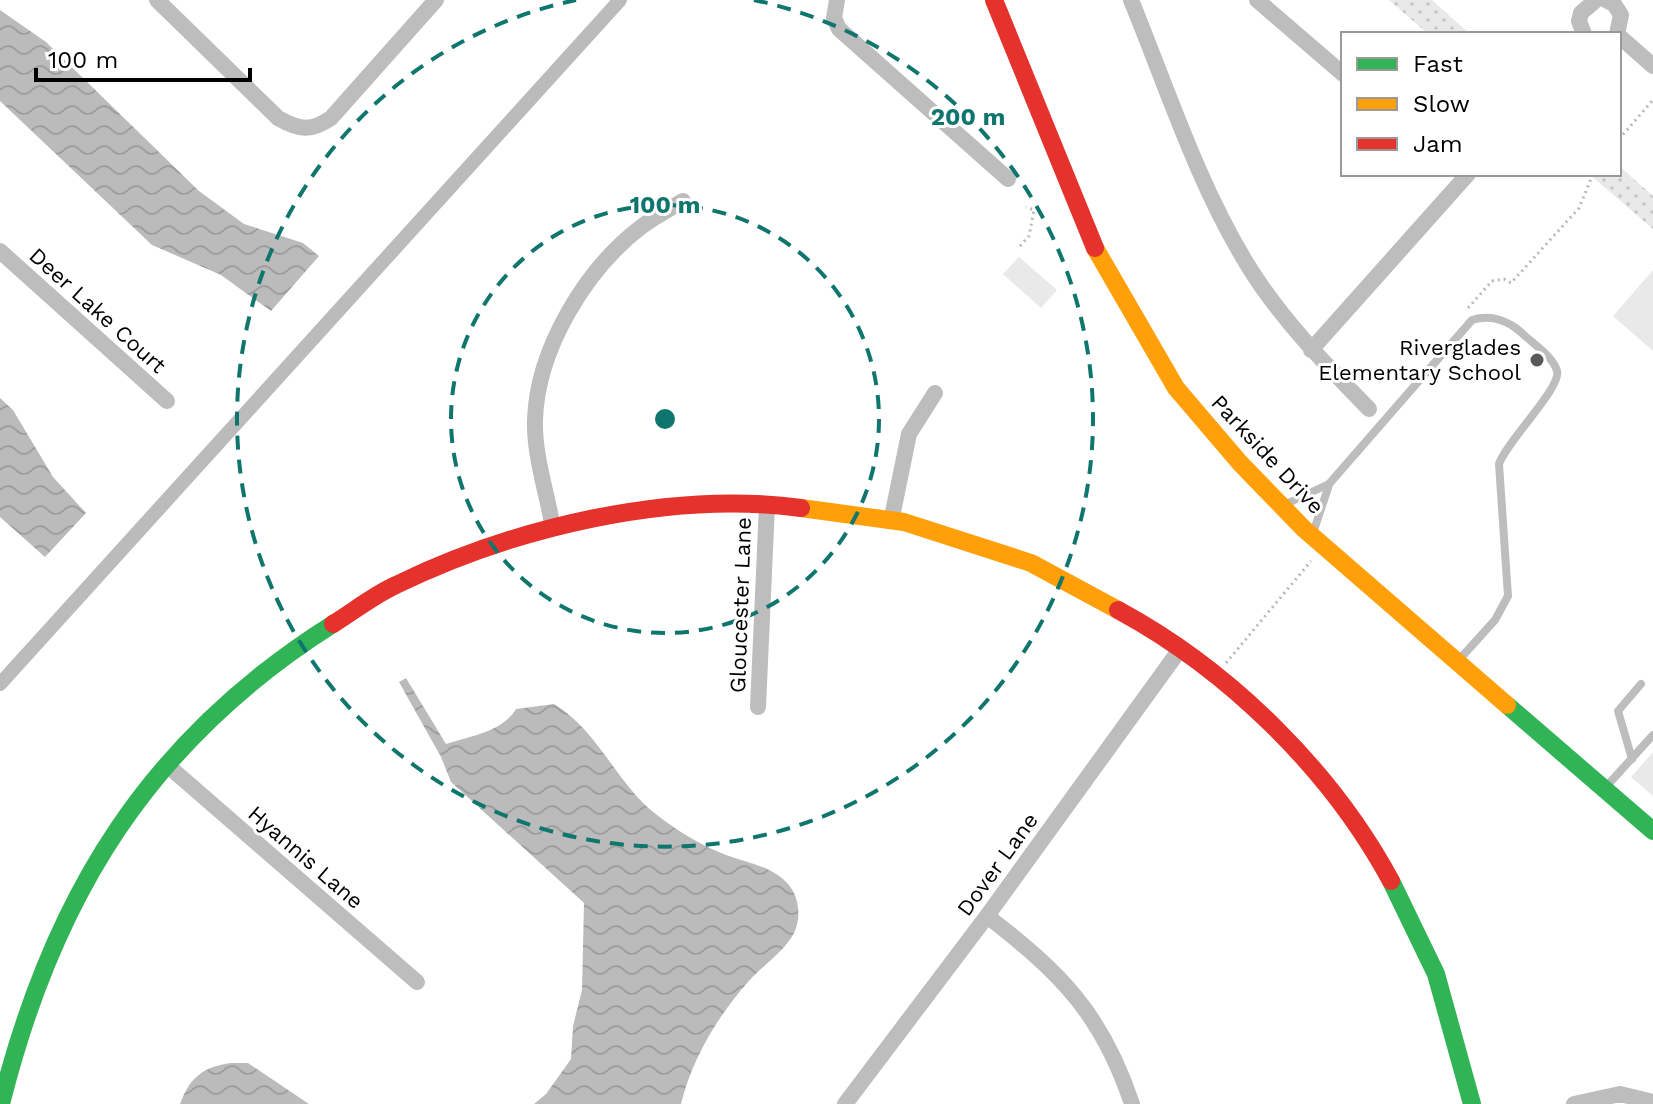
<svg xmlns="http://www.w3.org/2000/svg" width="1653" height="1104" font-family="'Work Sans',sans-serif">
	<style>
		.grass { fill: url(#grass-dots) }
		.park { fill: #e9e9e9 }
		.water { fill: url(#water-waves) }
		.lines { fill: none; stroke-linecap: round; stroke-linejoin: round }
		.canal { stroke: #bbb; stroke-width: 14 }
		.path { stroke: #b8b8b8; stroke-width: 3; stroke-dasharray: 2 4; stroke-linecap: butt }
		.lane { stroke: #bdbdbd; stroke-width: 8 }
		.street { stroke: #bdbdbd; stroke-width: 16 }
		.fast { stroke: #30b455; stroke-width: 18 }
		.slow { stroke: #ff9f0a; stroke-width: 18 }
		.jam { stroke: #e5322d; stroke-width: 18 }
		.ring { fill: none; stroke: #0f766e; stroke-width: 4; stroke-dasharray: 14 10 }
		.poi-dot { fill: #595959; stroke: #fff; stroke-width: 3 }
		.labels { text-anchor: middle; stroke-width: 6; stroke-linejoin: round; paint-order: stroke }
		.street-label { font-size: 22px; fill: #000; stroke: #fff }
		.poi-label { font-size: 22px; fill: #000; stroke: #fff; text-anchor: end }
		.centre { fill: #0f766e; stroke: #fff; stroke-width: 4 }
		.ring-label { font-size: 24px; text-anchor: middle; font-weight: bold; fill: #0f766e; stroke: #fff; stroke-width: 6; stroke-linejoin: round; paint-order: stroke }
	</style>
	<defs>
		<pattern id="grass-dots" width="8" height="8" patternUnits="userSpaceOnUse" patternTransform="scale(2)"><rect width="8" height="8" fill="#e9e9e9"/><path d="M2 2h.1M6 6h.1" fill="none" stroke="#c6c6c6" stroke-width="1.8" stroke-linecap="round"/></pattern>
		<pattern id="water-waves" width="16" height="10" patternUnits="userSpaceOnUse" patternTransform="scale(2)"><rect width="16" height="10" fill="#bbb"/><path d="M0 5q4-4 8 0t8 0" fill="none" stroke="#9f9f9f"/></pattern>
	</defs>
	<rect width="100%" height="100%" fill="#fff"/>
	<path class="grass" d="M1389,0H1432L1470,34H1428Z
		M1619,166L1653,196V229L1589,174H1619Z"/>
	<path class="park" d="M1019,257L1057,290L1041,308L1003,274Z
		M1653,270V351L1613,316Z
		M1653,752V796L1631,777Z"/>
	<path class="water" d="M0,10L46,42L199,191L244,224L303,243L319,256L271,311L221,275L152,245L0,101Z
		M0,398L13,410L53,477L86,513L45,557L0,517Z
		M406,678L446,744C471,736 502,732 516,709L554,704C599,731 617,785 657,815C676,830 704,847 726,855C747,863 769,865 786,882C799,894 802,917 794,933C784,952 762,966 748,982C717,1017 692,1059 681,1104H534L546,1094L571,1059L573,1026L582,990L584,903L451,782L441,757L399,682Z
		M231,1063H248L309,1104H180C190,1077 203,1067 231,1063Z"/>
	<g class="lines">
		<path class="canal" d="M0,684L620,0"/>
		<path class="path" d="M1619,139L1653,100
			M1020,246L1029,236L1034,210L1026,207
			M1468,308L1492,281L1504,279L1511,283L1579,208L1593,174
			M1226,663L1311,561"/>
		<path class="lane" d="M1284,505L1329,484L1472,320C1491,314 1509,321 1523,334C1533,344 1553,356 1557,371C1562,387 1507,441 1499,464L1508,596L1495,620L1458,661
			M1313,533L1329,485
			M1632,759L1618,711L1641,684
			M1605,788L1653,735"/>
		<path class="street" d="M157,0L278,118C299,130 311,132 331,118L436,0
			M837,0L834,18L839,29L1008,179
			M1131,0C1167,88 1197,182 1247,264C1280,318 1325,364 1369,409
			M1257,0L1343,74
			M1606,0L1614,4L1621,15L1617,34
			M1584,34L1579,21L1581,13L1596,0
			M1619,36L1653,66
			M0,251L167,401
			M1311,350L1468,174
			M892,517L909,434L935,393
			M552,523C546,490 534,454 535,420C537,349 586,269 641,227C654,217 669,209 683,201
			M758,707L767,505
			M167,765L417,982
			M987,916C1061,973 1102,1014 1132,1104
			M845,1104L987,916L1181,648
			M1574,1104L1620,1094L1653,1102"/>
		<path class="fast" d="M1507,705L1653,831
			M1391,881L1436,974L1472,1104
			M1,1104C53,896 149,740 333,624"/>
		<path class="slow" d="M1095,248L1176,388L1240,463L1304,529L1507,705
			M801,508L904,522L1031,563L1118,610"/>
		<path class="jam" d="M994,0L1095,248
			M1118,610C1229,670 1331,770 1391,881
			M333,624C354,611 374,595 396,585C513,528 670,490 801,508"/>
	</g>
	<g class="ring">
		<circle cx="665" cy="419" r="214"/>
		<path d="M754 0A428 428 0 1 1 576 0"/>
	</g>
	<circle class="poi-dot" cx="1537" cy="360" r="8"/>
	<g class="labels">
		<g class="street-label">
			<text transform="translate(98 310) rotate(42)" y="8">Deer Lake Court</text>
			<text transform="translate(1268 454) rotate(47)" y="8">Parkside Drive</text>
			<text transform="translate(740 605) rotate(-88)" y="8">Gloucester Lane</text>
			<text transform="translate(306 857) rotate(41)" y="8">Hyannis Lane</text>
			<text transform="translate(997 864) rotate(-54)" y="8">Dover Lane</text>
		</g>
		<g class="poi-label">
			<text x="1521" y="355">Riverglades<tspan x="1521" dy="25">Elementary School</tspan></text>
		</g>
	</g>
	<circle cx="665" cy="419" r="12" class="centre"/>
	<g class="ring-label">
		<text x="968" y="125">200 m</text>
		<text x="665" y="213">100 m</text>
	</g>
	<rect x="1341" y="32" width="280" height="144" fill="#ffffff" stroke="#999999" stroke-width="2"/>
	<rect x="1357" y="58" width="40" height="12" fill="#30b455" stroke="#999999" stroke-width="2"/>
	<text x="1413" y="72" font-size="24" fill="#000000">Fast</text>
	<rect x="1357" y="98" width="40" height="12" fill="#ff9f0a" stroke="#999999" stroke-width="2"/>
	<text x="1413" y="112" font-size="24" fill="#000000">Slow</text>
	<rect x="1357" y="138" width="40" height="12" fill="#e5322d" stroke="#999999" stroke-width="2"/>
	<text x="1413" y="152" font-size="24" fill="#000000">Jam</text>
	<path d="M36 68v12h214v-12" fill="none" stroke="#000000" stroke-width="4"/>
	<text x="48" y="68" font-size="24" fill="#000000" stroke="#ffffff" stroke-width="6" paint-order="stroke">100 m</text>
</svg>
